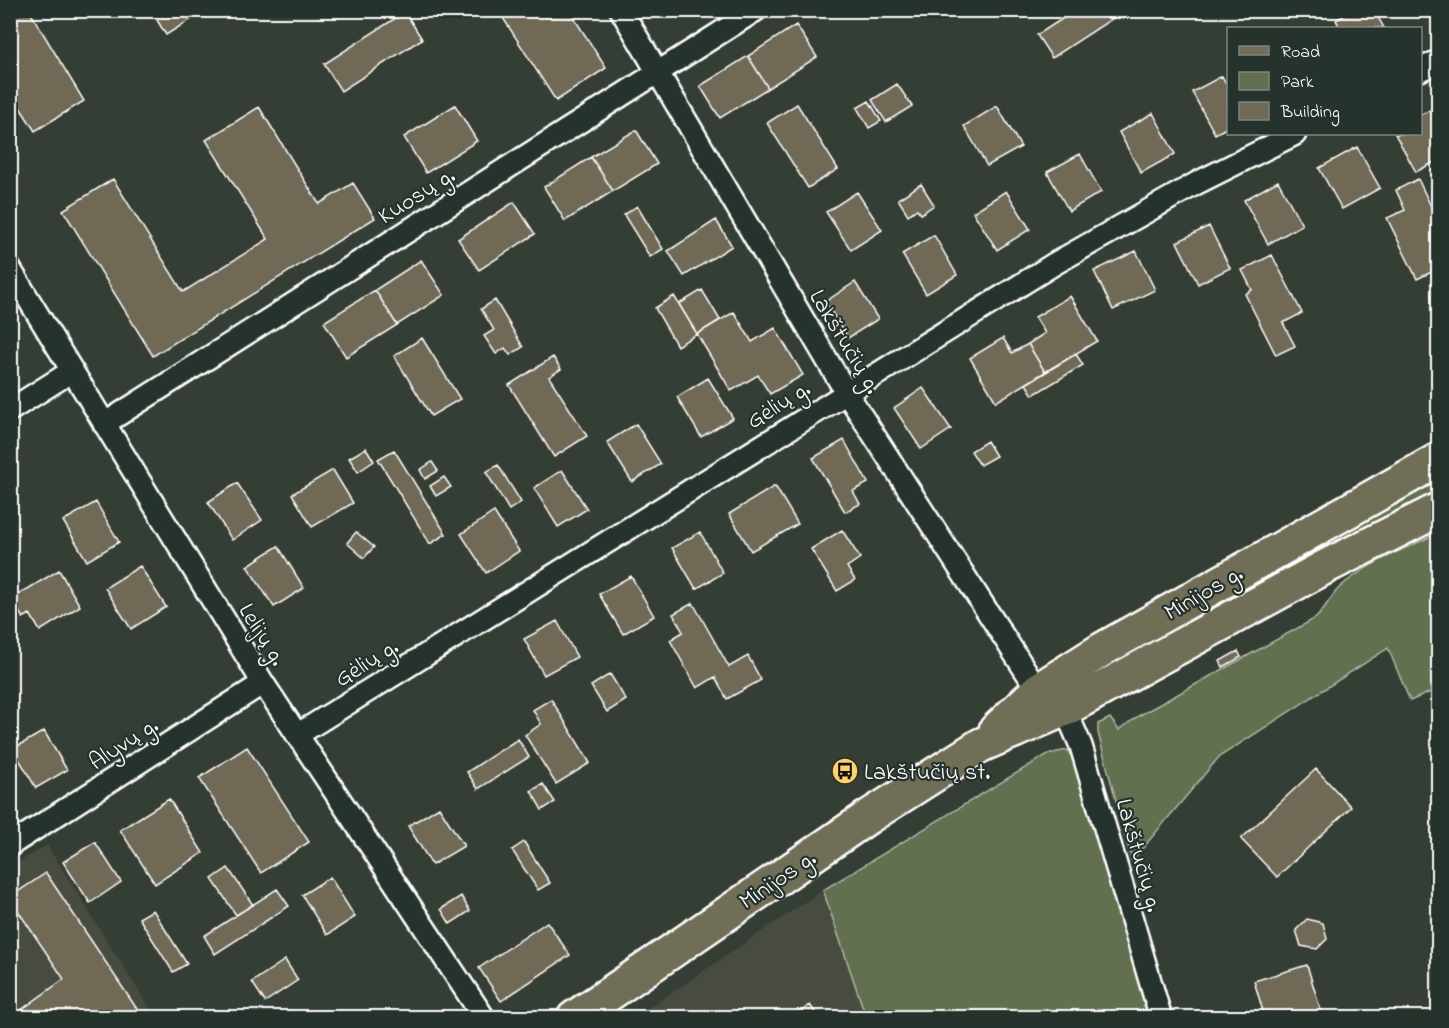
<svg xmlns="http://www.w3.org/2000/svg" width="1449" height="1028" font-family="'Indie Flower',sans-serif">
	<style>
		.built { fill: #464b3f }
		.green { fill: #636f50; stroke: #b1b7a8; stroke-width: 1.5 }
		.building { fill: #6f6957; stroke: #fff; stroke-width: 1.5 }
		.lines { fill: none; stroke-linecap: round; stroke-linejoin: round }
		.street-casing { stroke: #fff; stroke-width: 26 }
		.primary-casing { stroke: #fff; stroke-width: 38 }
		.street { stroke: #26332d; stroke-width: 21 }
		.primary { stroke: #716e59; stroke-width: 33 }
		.labels { text-anchor: middle; stroke-width: 4.5; stroke-linejoin: round; paint-order: stroke }
		.street-label { font-size: 24px; fill: #fff; stroke: #26332d }
		.poi-label { font-size: 24px; fill: #fff; stroke: #26332d; text-anchor: start }
	</style>
	<rect width="100%" height="100%" fill="#353e35"/>
	<filter id="ink" filterUnits="userSpaceOnUse"><feTurbulence type="fractalNoise" baseFrequency=".0167" numOctaves="2"/><feDisplacementMap in="SourceGraphic" scale="12" xChannelSelector="R" yChannelSelector="G"/><feConvolveMatrix kernelMatrix="1 2 1 2 8 2 1 2 1" color-interpolation-filters="sRGB"/></filter>
	<g filter="url(#ink)">
		<path class="built" d="M47,845L155,1017L11,1018V867Z
			M823,890L866,1017L634,1018Z"/>
		<path class="green" d="M1438,475V495L1125,662L1122,655Z
			M1438,533V689L1410,701L1388,648L1219,757L1132,861L1098,733V724L1110,718L1119,730L1140,715L1316,618C1325,609 1330,597 1339,588C1366,563 1406,549 1438,533Z
			M1067,750L1077,764L1151,1017H866L823,890L1048,754Z"/>
		<path class="building" d="M10,10H29L84,101L35,131L10,92Z
			M151,10H206L166,35Z
			M498,10H569L606,68L556,101Z
			M1076,10H1120L1121,13L1052,58L1037,35Z
			M1354,10H1374L1384,28H1340L1336,20Z
			M405,12L422,39L341,91L324,64Z
			M796,25L817,57L768,88L748,56Z
			M748,56L768,88L720,118L700,86Z
			M1222,76L1228,87V127L1215,134L1192,92Z
			M897,84L912,106L886,122L872,100Z
			M869,101L881,121L869,128L857,108Z
			M797,104L838,169L808,188L767,123Z
			M455,105L477,141L426,173L404,137Z
			M997,106L1021,147L987,166L964,126Z
			M259,107L319,204L353,183L375,218L153,356L63,210L113,179L183,292L268,239L206,140Z
			M1430,110L1438,126V160L1416,172L1395,134H1420V115Z
			M1153,113L1175,154L1141,173L1119,132Z
			M636,130L657,164L613,191L591,157Z
			M1357,147L1380,188L1342,209L1319,168Z
			M1080,154L1101,192L1069,211L1047,172Z
			M591,157L613,191L565,221L544,187Z
			M1418,179L1438,221V269L1417,279L1387,218L1405,210L1396,190Z
			M1278,181L1302,225L1268,244L1244,200Z
			M921,184L934,205L921,214L917,209L908,215L898,199Z
			M1006,191L1030,229L997,250L973,212Z
			M857,192L882,230L851,250L826,212Z
			M514,202L535,234L479,270L458,239Z
			M637,206L663,249L650,257L624,215Z
			M716,220L732,246L684,276L668,251Z
			M1209,226L1230,268L1198,284L1177,242Z
			M934,235L957,275L926,294L902,254Z
			M1136,251L1155,290L1113,310L1094,271Z
			M1272,255L1302,313L1283,323L1295,346L1276,355L1245,294L1252,290L1242,270Z
			M421,260L444,295L397,325L375,290Z
			M855,282L878,319L848,338L825,302Z
			M375,290L397,325L346,357L324,322Z
			M702,290L720,320L697,334L679,304Z
			M674,296L697,334L677,346L655,308Z
			M1070,296L1097,341L1045,372L1028,344L1045,333L1035,317Z
			M495,300L523,347L510,355L505,348L496,354L484,336L494,330L481,309Z
			M734,312L752,342L775,328L803,375L770,394L758,375L731,391L697,334Z
			M422,338L460,399L431,416L394,356Z
			M1003,338L1012,353L1028,344L1045,372L996,402L970,358Z
			M1076,354L1083,365L1033,395L1026,384Z
			M553,357L561,369L549,377L587,436L554,457L509,385Z
			M708,378L733,418L701,437L677,397Z
			M923,388L951,429L921,449L894,408Z
			M636,424L661,464L632,482L607,442Z
			M844,440L868,483L853,491L860,504L845,512L813,458Z
			M987,441L996,456L980,465L971,451Z
			M366,448L374,461L358,472L349,458Z
			M394,450L446,534L430,544L378,459Z
			M432,462L438,471L425,479L420,470Z
			M498,465L521,502L509,510L486,472Z
			M333,470L353,503L312,527L292,494Z
			M562,470L587,509L558,527L534,488Z
			M444,477L451,487L436,496L430,486Z
			M237,483L262,520L232,540L208,502Z
			M775,486L798,524L751,551L729,514Z
			M96,502L119,542L87,561L63,521Z
			M494,512L519,551L486,573L461,534Z
			M842,530L860,558L847,567L855,580L837,591L811,549Z
			M356,532L374,547L364,558L347,543Z
			M700,532L723,573L696,589L672,548Z
			M278,546L304,588L274,607L247,566Z
			M140,566L166,607L131,629L105,588Z
			M59,570L80,606L40,631L30,614L23,618L11,599Z
			M631,576L654,616L623,634L599,594Z
			M693,603L729,667L748,656L761,680L727,699L715,677L697,688L670,640L683,632L673,614Z
			M557,621L577,657L544,675L524,639Z
			M1238,651L1241,657L1223,667L1220,661Z
			M610,674L626,700L607,712L591,686Z
			M551,699L590,763L556,784L525,735L541,724L533,710Z
			M44,731L67,770L36,788L13,749Z
			M518,739L529,757L478,789L467,772Z
			M247,747L309,842L261,873L199,778Z
			M1316,769L1351,807L1277,877L1241,839Z
			M543,784L555,802L542,810L531,791Z
			M169,799L203,853L155,884L120,830Z
			M439,807L464,846L432,865L408,826Z
			M95,842L121,882L90,903L63,862Z
			M524,842L550,883L538,890L512,850Z
			M228,868L253,905L236,915L212,879Z
			M46,873L143,1018H10L64,979L10,899V897Z
			M330,877L355,917L327,935L302,895Z
			M277,889L289,906L215,954L204,936Z
			M461,896L470,911L450,924L441,909Z
			M153,910L187,964L173,972L139,918Z
			M1307,919L1323,923L1327,939L1317,949L1301,946L1296,930Z
			M547,922L570,955L501,1001L479,968Z
			M285,960L298,980L265,1002L252,982Z
			M1307,965L1323,1018H1265L1254,981Z
			M810,1005L819,1018H792Z"/>
		<g class="lines">
			<defs>
				<path id="street" d="M621,10L846,392L1038,690
					M1420,70L1438,61
					M10,269L263,683L484,1018
					M10,410L72,371
					M104,424L756,10
					M1065,709L1081,746L1161,1018
					M297,735L1054,264L1197,183L1295,134
					M10,845L263,683"/>
				<path id="primary" d="M996,730L1038,690L1103,649L1438,460
					M574,1018L868,817L981,745L1065,709L1325,567L1438,510"/>
			</defs>
			<use href="#street" class="street-casing"/>
			<use href="#primary" class="primary-casing"/>
			<use href="#street" class="street"/>
			<use href="#primary" class="primary"/>
		</g>
	</g>
	<defs>
		<symbol id="bus-disc" viewBox="-11 -11 22 22"><circle r="9.5" fill="#ffd166" stroke="#26332d"/><path d="M-5-6H5V4H4V6H2V4H-2V6H-4V4H-5ZM-3.5-4V0h7V-4ZM-3.5 1.2v1.5H-2V1.2ZM2 1.2v1.5H3.5V1.2Z" fill="#111"/></symbol>
	</defs>
	<g fill-rule="evenodd">
		<use href="#bus-disc" x="830" y="756" width="30" height="30"/>
	</g>
	<g class="labels">
		<g class="street-label">
			<text transform="translate(416 195) rotate(-32)" y="8">Kuosų g.</text>
			<text transform="translate(846 341) rotate(59)" y="8">Lakštučių g.</text>
			<text transform="translate(778 404) rotate(-32)" y="8">Gėlių g.</text>
			<text transform="translate(1203 592) rotate(-30)" y="8">Minijos g.</text>
			<text transform="translate(263 634) rotate(58)" y="8">Lelijų g.</text>
			<text transform="translate(366 662) rotate(-32)" y="8">Gėlių g.</text>
			<text transform="translate(123 743) rotate(-33)" y="8">Alyvų g.</text>
			<text transform="translate(1140 855) rotate(74)" y="8">Lakštučių g.</text>
			<text transform="translate(777 879) rotate(-34)" y="8">Minijos g.</text>
		</g>
		<g class="poi-label">
			<text x="864" y="779">Lakštučių st.</text>
		</g>
	</g>
	<rect width="1449" height="1028" fill="none" stroke="#26332d" stroke-width="36"/>
	<rect x="18" y="18" width="1413" height="992" fill="none" stroke="#fff" stroke-width="2" filter="url(#ink)"/>
	<rect x="1227" y="27" width="195" height="108" fill="#26332d" stroke="#7d8581" stroke-width="1.5"/>
	<rect x="1239" y="46" width="30" height="9" fill="#716e59" stroke="#7d8581" stroke-width="1.5"/>
	<text x="1281" y="57" font-size="18" fill="#ffffff">Road</text>
	<rect x="1239" y="72" width="30" height="18" fill="#636f50" stroke="#7d8581" stroke-width="1.5"/>
	<text x="1281" y="87" font-size="18" fill="#ffffff">Park</text>
	<rect x="1239" y="102" width="30" height="18" fill="#6f6957" stroke="#7d8581" stroke-width="1.5"/>
	<text x="1281" y="117" font-size="18" fill="#ffffff">Building</text>
</svg>
